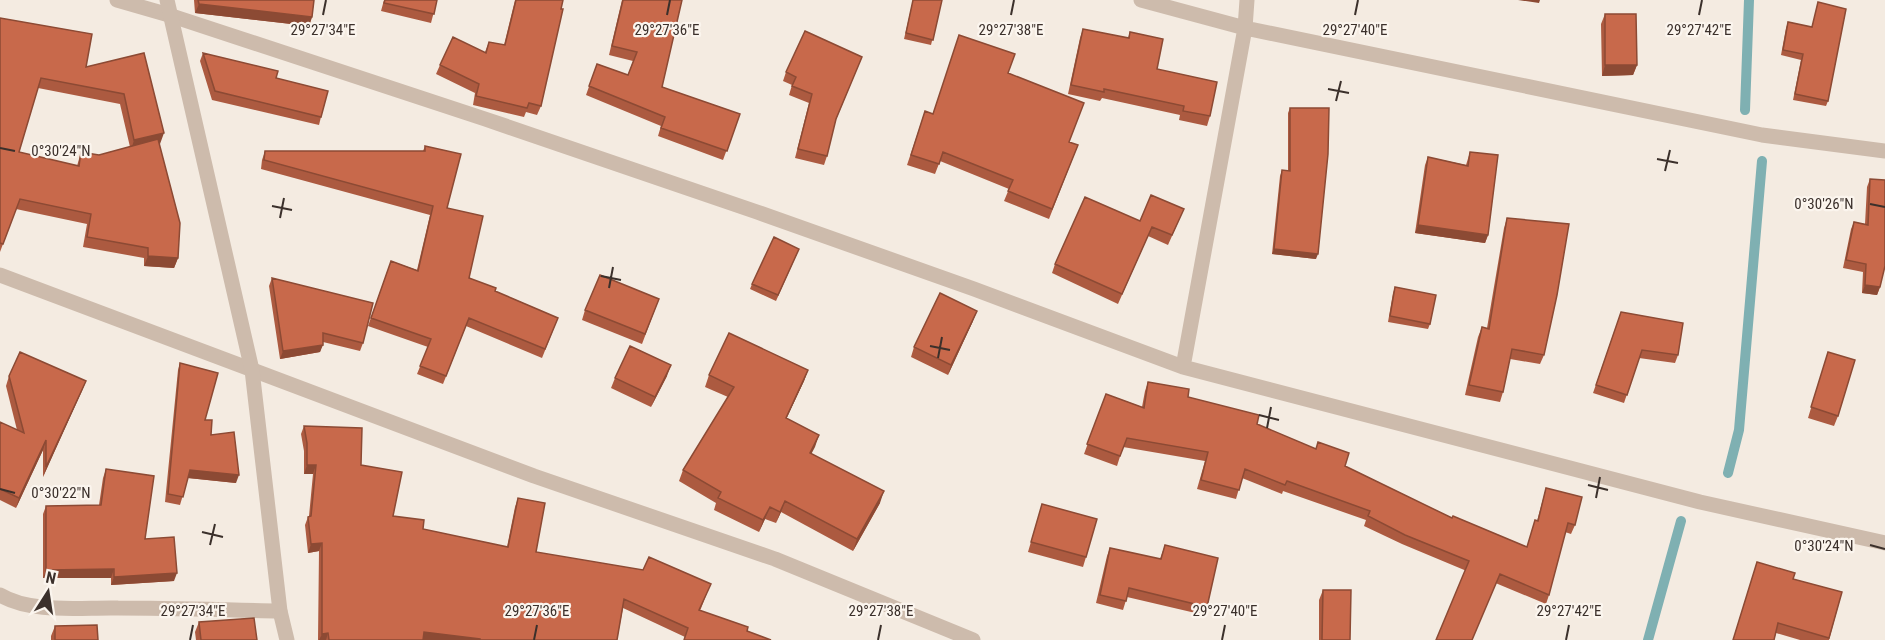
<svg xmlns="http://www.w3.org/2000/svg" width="1885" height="640" font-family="'Roboto Condensed',sans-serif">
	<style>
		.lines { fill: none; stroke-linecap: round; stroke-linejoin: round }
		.stream { stroke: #7fb0b2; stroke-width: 10 }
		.minor { stroke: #cdbbac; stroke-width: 15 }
		.tertiary { stroke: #cdbbac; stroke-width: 15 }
		.wall { fill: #ac5a40; fill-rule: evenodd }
		.shaded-wall { fill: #8c4a34 }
		.building { fill: #c8694b; stroke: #8c4a34; stroke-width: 1.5 }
		.ticks { fill: none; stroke: #3b302b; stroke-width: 2 }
		.ticks-label { font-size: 15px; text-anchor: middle; fill: #3b302b; stroke: #fbf5ee; stroke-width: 4.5; stroke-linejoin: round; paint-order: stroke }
	</style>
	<rect width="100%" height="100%" fill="#f4ebe1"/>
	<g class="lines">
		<path class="stream" d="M1745,110L1749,0
			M1728,473L1739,430L1762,161
			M1648,640L1681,521"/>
		<path class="minor" d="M117,0L169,15L485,119L757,212L974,289L1183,367L1700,502L1885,543
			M1141,0L1245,28L1762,135L1885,151
			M0,275L534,476L775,559L973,640
			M1183,367L1245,28L1247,0
			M0,595C31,614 83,607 118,608C172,608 226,610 280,611"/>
		<path class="tertiary" d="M167,0L252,370L280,611L287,640"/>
	</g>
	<path class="wall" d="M194,0H314L312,17L309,26L195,13Z
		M384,0H437L431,23L381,11Z
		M515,0H563L541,106L537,115L526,112L524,117L473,105L475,93L436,74L440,65L485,52L489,42L504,45Z
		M622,0H682L662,87L740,114L723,160L658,136L661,126L586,95L597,64L628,75L633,61L609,55Z
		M913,0H942L931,45L904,39Z
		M1818,2L1828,101L1826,106L1793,100L1801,60L1781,55L1786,28L1788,22L1812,27Z
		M1605,14L1637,65L1633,75L1602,76L1601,24Z
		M0,18L86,67L144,53L178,258L174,268L144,266V258L83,247L87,224L16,209L0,252ZM38,88L120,104L130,147L99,155L81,152L77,166L19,152Z
		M1083,29L1128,38L1130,32L1157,69L1210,116L1207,126L1179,120L1180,115L1102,98L1100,101L1068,94L1080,38Z
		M203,53L276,78L321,117L319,125L212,100L200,61Z
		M862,57L835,122L827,156L824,165L795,158L809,103L789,95L792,85L783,81L786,72Z
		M1008,73L1069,142L1078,145L1049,219L1004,201L1009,189L940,161L935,174L907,165L925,111L932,114Z
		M1290,108L1316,259L1272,254L1280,176L1282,170L1288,171V113Z
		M425,146L447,208L469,278L495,291L558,318L542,358L466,326L443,384L417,374L428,347L368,326L391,261L417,270L430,215L261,169L262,160L265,151H423Z
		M1470,152L1488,235L1485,243L1415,233L1425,165L1428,157L1466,165Z
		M1870,179L1880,287L1877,295L1862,293L1863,272L1843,268L1851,229L1854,222L1865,224L1867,187Z
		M1180,218L1168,245L1148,236L1118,304L1052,273L1055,264L1140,221Z
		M1507,218L1544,355L1540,364L1510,359L1503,392L1500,402L1465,395L1478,337L1482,327L1487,328L1504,228Z
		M797,254L776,301L750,289L752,284Z
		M272,278L363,343L360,351L323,342L320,352L280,359L269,286Z
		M1395,287L1430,324L1428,329L1388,322L1393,293Z
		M659,299L642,344L582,320L585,310Z
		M1621,312L1678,355L1675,363L1639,358L1624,403L1593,393Z
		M973,321L948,375L911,357L914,347Z
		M1828,352L1838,416L1834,426L1808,418Z
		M180,363L211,435L236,483L188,478L180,505L165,502L178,370Z
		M808,370L804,381L786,419L819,435L811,453L880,503L853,551L781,512L776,523L765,519L759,532L714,510L716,503L679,481L683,470L728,397L705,387L709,375Z
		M9,376L86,381L43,477V450L16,508L0,500V422L17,430L6,386Z
		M667,376L651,407L611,388L615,378Z
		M1148,382L1257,424L1345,466L1452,518L1527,547L1535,520L1537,521L1546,488L1575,525L1571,534L1565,532L1549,595L1546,604L1402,544L1364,526L1366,520L1283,491L1282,494L1242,478L1236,499L1197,489L1205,461L1123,447L1117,466L1084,454L1106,394L1142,407L1145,391Z
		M304,426L361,465L393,516L423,529L507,547L515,507L518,498L536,552L707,593L700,611L685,637L623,608L617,640H318L319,551L308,553L305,525L308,517L309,516L313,474H304V451L301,434Z
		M106,469L145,539L174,581L111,585V578H43V514L46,506L99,505L103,478Z
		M1042,504L1086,557L1083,567L1028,552Z
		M1165,545L1207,607L1204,615L1127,597L1123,610L1096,603L1107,556L1110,548L1160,559Z
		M1757,562L1793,579L1842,592L1829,640H1800L1776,633L1774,640H1733Z
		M1323,590L1350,640H1319V600Z
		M199,622L257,640H196L195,632Z
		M55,626L98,640H51V636Z"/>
	<path class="shaded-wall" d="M1518,0H1540L1539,3Z
		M199,4L312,17L309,26L195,13Z
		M1605,65H1637L1633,75L1602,76Z
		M164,133L160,144L131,150L134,140Z
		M1418,225L1488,235L1485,243L1415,233Z
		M1274,249L1318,254L1316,259L1272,254Z
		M148,256L178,258L174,268L144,266Z
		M1865,285L1880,287L1877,295L1862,293Z
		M977,311L973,321L948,375L951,365Z
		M323,345L320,352L280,359L283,351Z
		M671,365L667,376L651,407L655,397Z
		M808,370L804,381L781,430L786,418Z
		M86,381L82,391L43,477L46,467Z
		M819,435L815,447L806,464L810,453Z
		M46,440L43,450L16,508L19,498Z
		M307,465H316L313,474H304Z
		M190,470L239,475L236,483L188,478Z
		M884,491L880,503L853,551L857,539Z
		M785,501L781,512L776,523L780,512Z
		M770,507L765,519L759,532L763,520Z
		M322,543L319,551L308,553L311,544Z
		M114,569L111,578H43L46,570Z
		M177,573L174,581L111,585L114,577Z
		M424,632L480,639V640H421Z
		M328,633L326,640H319L322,634Z"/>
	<path class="building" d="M198,0H314L312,17L199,4Z
		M385,0H437L434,14L384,3Z
		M516,0H563L561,9H563L541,106L529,103L527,108L476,96L479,84L440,65L453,37L486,53L489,42L505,45Z
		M623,0H682L662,87L740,114L727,151L661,128L665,117L589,86L597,64L628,75L637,52L612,46Z
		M913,0H942L933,40L906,33Z
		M1818,2L1846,9L1828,101L1795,94L1803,54L1783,50L1788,22L1812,27Z
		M1605,14H1636L1637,65H1605Z
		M0,18L92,34L86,67L144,53L164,133L134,140L124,94L41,78L19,152L79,166L81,152L99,155L158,139L180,223L178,258L148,256V248L87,237L91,214L20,199L3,244L0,243Z
		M1083,29L1129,38L1130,32L1163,39L1157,69L1217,82L1210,116L1183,111L1184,106L1104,89V92L1071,85Z
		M805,31L862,57L836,119L827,156L798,149L812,94L792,86L796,77L786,72Z
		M959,35L1015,54L1008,73L1084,103L1069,142L1078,145L1052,209L1008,191L1013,180L943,152L939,164L911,155L925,111L933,114Z
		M203,53L278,71L276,78L328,91L321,117L215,91Z
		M1290,108H1329L1328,154L1318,254L1274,249L1282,170L1290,171Z
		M425,146L461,154L447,208L483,216L469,278L496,288L495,291L558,318L545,349L469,318L446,376L420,366L431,339L371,318L391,261L418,271L433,206L264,160L265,151H425Z
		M1470,152L1498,155L1488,235L1418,225L1428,157L1468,166Z
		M1870,179L1885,180V266L1880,287L1865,285L1866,264L1846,260L1854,222L1868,225Z
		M1151,195L1184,209L1172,235L1152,227L1122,294L1055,264L1085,197L1140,221Z
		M1507,218L1569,224L1557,295L1544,355L1512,349L1503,392L1469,385L1482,327L1489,329Z
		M774,237L799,249L778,295L752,284Z
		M600,275L659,299L645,334L585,310Z
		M272,278L373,303L363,343L323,333V345L283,351Z
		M1395,287L1436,295L1430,324L1390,316Z
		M940,293L977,311L951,365L914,347Z
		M1621,312L1683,323L1678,355L1642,350L1627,395L1596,385Z
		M729,333L808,370L786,418L819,435L810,453L884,491L857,539L785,501L780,512L770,507L763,520L718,498L721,492L683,470L734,387L709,375Z
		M630,346L671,365L655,397L615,378Z
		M20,352L86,381L46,467V440L19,498L0,489V422L24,433L9,376Z
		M1828,352L1855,360L1838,416L1811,407Z
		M180,363L218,373L205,420H212L211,435L234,432L239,475L190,470L183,497L168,494Z
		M1148,382L1189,389L1188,397L1259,415L1257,424L1316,449L1318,442L1349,453L1345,466L1452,518L1453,516L1527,547L1535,520L1538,521L1546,488L1582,497L1575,525L1568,523L1549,595L1500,574L1472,640H1436L1469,561L1405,535L1368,516L1370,511L1287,481L1285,485L1245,469L1239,490L1201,480L1208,452L1127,438L1120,456L1087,444L1106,394L1144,408Z
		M304,426L362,428L361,465L402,472L393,516L424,520L423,529L508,547L518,498L545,503L536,552L643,570L649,557L711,584L699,610L748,627L747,631L771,640H684L688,628L624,599L617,640H480V639L424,632L423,640H329L328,633L322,634V543L311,544L308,517L311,516L316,465H307V443Z
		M106,469L154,476L145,539L174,537L177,573L114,577V569L46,570V506L101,505Z
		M1042,504L1097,519L1086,557L1031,542Z
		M1165,545L1218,558L1207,607L1129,588L1126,601L1100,595L1110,548L1161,559Z
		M1757,562L1795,573L1793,579L1842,592L1829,638L1778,623L1774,640H1733Z
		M1323,590H1351L1350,640H1322Z
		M254,618L257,640H201L199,622Z
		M97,625L98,640H55V626Z"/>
	<path class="ticks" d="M323,15L326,0M667,15L670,0M1011,15L1014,0M1355,15L1358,0M1699,15L1702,0M1328,89L1349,93M1336,101L1341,81M0,148L15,151M1657,159L1678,163M1665,171L1670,150M1870,204L1885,207M272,206L292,210M280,218L284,198M601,276L621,280M609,288L613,267M930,346L950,350M938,358L942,337M1259,415L1279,420M1267,428L1271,407M1588,485L1608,490M0,489L15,493M1596,498L1600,477M202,532L223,537M210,545L215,524M1870,545L1885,549M190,640L193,625M534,640L537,625M878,640L881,625M1222,640L1225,625M1566,640L1569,625"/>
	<g class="ticks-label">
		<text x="323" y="35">29°27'34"E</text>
		<text x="667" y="35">29°27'36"E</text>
		<text x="1011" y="35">29°27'38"E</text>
		<text x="1355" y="35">29°27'40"E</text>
		<text x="1699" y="35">29°27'42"E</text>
		<text x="61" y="156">0°30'24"N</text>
		<text x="1824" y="209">0°30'26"N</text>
		<text x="61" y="498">0°30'22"N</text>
		<text x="1824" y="551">0°30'24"N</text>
		<text x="193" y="616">29°27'34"E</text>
		<text x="537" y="616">29°27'36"E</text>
		<text x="881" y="616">29°27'38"E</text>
		<text x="1225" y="616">29°27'40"E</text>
		<text x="1569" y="616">29°27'42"E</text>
	</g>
	<g transform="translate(48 592) rotate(12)" stroke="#fbf5ee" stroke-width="4.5" paint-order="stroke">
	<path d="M0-4.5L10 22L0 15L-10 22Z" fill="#3b302b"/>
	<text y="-9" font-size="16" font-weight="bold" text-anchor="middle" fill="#3b302b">N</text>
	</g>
</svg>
